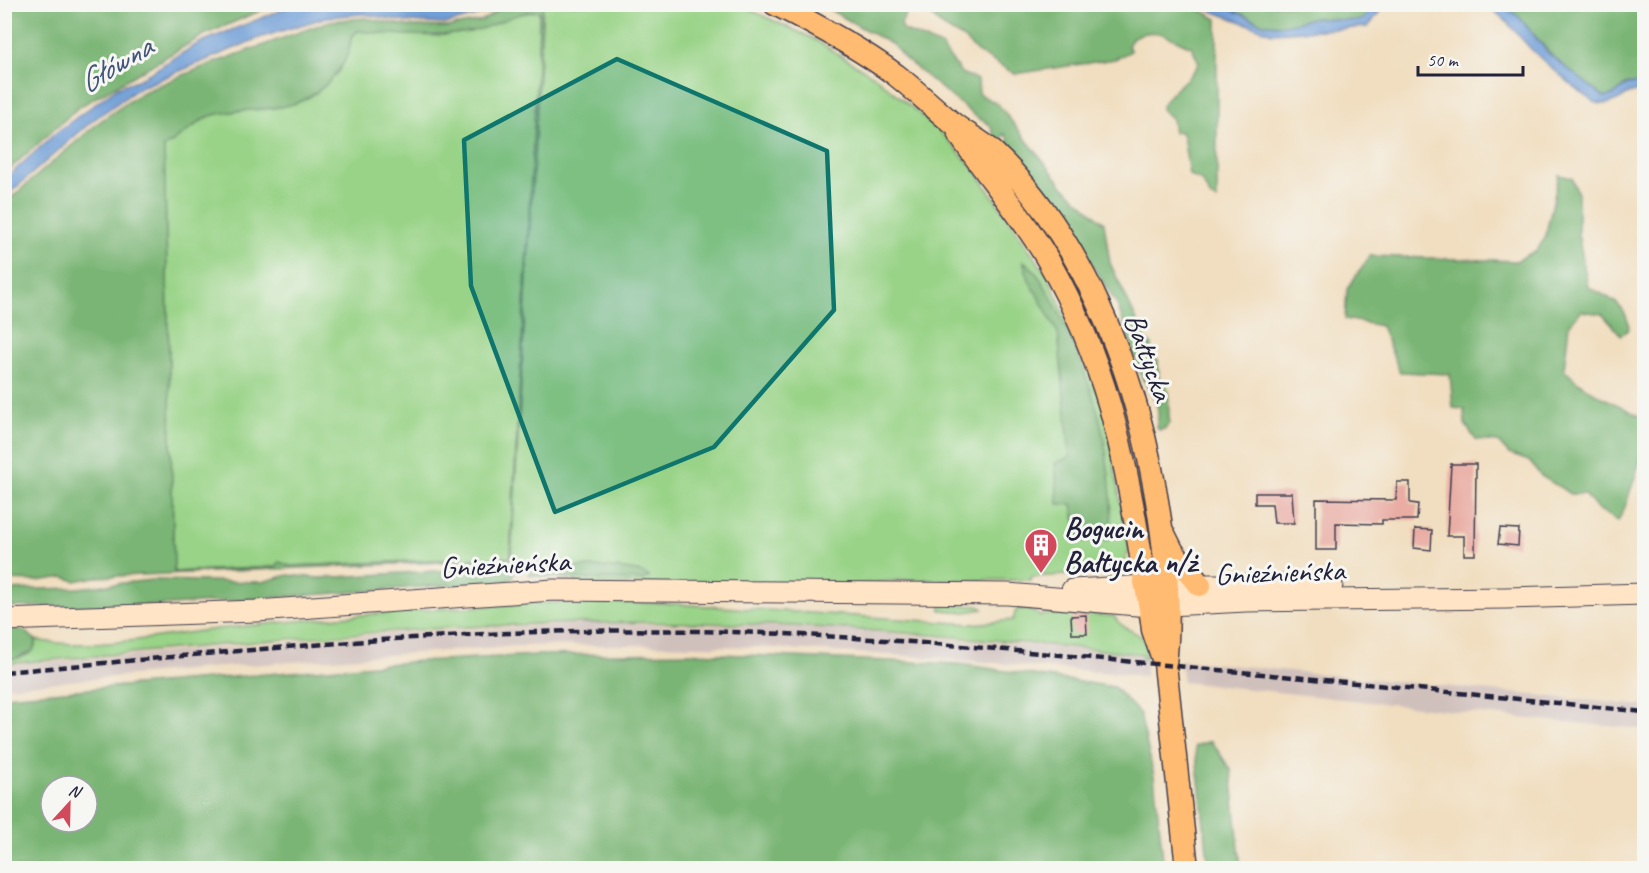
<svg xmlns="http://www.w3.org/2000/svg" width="1649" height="873" font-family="Caveat,sans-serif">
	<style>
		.industrial { fill: #d0c0bc }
		.green { fill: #99d387; stroke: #5e7a61; stroke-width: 1.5 }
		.forest { fill: #7ab574; stroke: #4e6c58; stroke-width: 1.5; fill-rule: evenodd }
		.water { fill: #6f9ed7; stroke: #486089; stroke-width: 1.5 }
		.building { fill: #e9ada4 }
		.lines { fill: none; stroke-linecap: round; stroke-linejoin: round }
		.secondary-casing { stroke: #413e4f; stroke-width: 23 }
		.primary-casing { stroke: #413e4f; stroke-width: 25 }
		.secondary { stroke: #ffe4c6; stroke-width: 21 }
		.primary { stroke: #ffbb71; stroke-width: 22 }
		.rail { stroke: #22223b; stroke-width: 4.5; stroke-dasharray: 9 4.5; stroke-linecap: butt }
		.marked { fill: #0f766e; fill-opacity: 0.2; stroke: #0f766e; stroke-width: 4.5; stroke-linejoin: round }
		.labels { text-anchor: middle; stroke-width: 6; stroke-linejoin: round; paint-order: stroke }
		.street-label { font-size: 30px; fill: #22223b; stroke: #f6f6f2 }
		.poi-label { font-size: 30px; font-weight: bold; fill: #22223b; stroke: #f6f6f2; text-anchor: start }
		.water-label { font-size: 32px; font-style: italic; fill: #415479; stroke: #f6f6f2 }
	</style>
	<rect width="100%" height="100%" fill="#f6f6f2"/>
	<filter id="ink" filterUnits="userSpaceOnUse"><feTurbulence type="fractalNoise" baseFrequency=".0167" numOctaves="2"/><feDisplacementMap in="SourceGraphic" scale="12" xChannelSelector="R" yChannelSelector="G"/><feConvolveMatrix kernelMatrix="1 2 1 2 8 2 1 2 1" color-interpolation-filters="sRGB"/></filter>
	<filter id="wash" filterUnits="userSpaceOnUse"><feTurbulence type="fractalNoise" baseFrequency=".008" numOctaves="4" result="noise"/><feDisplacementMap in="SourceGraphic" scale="24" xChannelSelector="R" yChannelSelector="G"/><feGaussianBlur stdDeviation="1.35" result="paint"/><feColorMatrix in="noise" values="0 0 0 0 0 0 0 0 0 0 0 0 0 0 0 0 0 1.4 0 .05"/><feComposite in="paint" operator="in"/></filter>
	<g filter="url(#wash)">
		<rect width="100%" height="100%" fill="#f1dec0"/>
		<path class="industrial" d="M583,624L757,626L842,630L1120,653L1142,656L1146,659L1145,676L924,657L756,647L632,645L512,646L208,668L5,687V666L386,634Z
			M1180,660L1644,706V729L1528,719L1183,682Z"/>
		<path class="green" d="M737,4L812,38L874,76L938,129L975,170L1049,278L1104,408L1129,550L1123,567L1084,574L1031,577V580H902L847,585L575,584L574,568L544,564L515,572L511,570L510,558L290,566L280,563L276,567L174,572L164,147C179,140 197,121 210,116C235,108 263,112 289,105C318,98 350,68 351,37L358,31L436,36L470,32L512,15L539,11L538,67L543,5Z
			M568,602L662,603L972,624L1013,620L1016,610C1025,607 1033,611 1040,616L1060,612L1114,616C1121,630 1138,631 1145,640C1148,644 1146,654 1146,659L1142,658V654C957,636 773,619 587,623C393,626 198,648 5,664V659C19,659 35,657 36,640C98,652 164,634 227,628C340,616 454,606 568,602Z
			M941,605L979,606L983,609L966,612L941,610Z"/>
		<path class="forest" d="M5,4H274V5L204,35L79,107L5,173Z
			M508,4L543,5L511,559L95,577L75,581L64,577L37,581L5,580V203L99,122L141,93L205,66L330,21L365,18L408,26L447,27L482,21ZM540,11L510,557L290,566L279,562L276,567L174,572L164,147C179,140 198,120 210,116C235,108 263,112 289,105C318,98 350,68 351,37L358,31C396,35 432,38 469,32C494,28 514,11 540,11Z
			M1189,4L1217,19V200L1211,198L1202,181L1189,175L1183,135L1179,131L1174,133L1172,119L1161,109C1168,89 1190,82 1199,63L1192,47C1167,38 1162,26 1133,37L1128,46L1131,51L1115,59L1015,74L977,52L964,39L942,26L931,15L909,6L901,24L903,30L941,46L961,73L978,80L979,94L998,104L1063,186L1104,223L1110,263L1146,340L1152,345L1150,350L1152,359L1158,360L1159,383L1166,385C1171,395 1167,411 1170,423L1164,429L1159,430L1156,426C1162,412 1154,390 1143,380L1117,304L1055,207L1013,154L1007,145L1009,139L1004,134L1000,141L994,137C993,127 989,122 979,119L904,58L893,45L821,5Z
			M1222,5H1374L1363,19L1358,21L1313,18L1286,25L1263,24Z
			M1502,5H1644V84H1626L1612,97H1604L1554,58L1519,17Z
			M1559,175L1572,178L1578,194V234L1588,287C1608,297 1628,304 1629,329L1621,335L1602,314L1581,311L1569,325L1564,369C1586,394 1617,402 1644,419V449L1625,507L1618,521L1596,508L1585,494H1571L1541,476L1529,461L1509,454L1498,442L1476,440L1465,424L1464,409L1453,408L1450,374L1400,372L1381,326L1345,319L1347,289L1370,256L1516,261L1537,250L1545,238Z
			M1023,261C1049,273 1095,393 1101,425C1106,448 1117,520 1108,540L1082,541L1077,533L1072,504H1058L1055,463L1070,457L1058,333L1029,280Z
			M502,567L513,568V577L507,581L171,605L5,607V590L77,588L152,580L262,582L288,575L319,578Z
			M546,567C568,567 635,564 649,577L644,580L570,579L530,575L529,571Z
			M5,628L23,630L36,640L33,651L14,659H5Z
			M695,653L959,664L1114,687L1140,714L1154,776L1164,868H5V696L422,661L538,655ZM51,786H87V822H51Z
			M1211,741L1231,770L1241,868H1209L1195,746Z"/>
		<path class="water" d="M296,4L502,5L490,12L446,24L406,22L364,14L327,17L259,38L139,88L92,121L5,197V179L57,132L118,87L140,79L199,43Z
			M1195,5H1222L1263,24L1286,25L1313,18L1358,21L1363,19L1374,5H1385L1368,27L1272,33Z
			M1485,5H1502L1519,17L1550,55L1604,97C1622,97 1619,80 1644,84V92C1624,89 1615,110 1594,102C1573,86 1551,69 1532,50C1515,33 1507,18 1485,5Z"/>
		<g id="blocks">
			<path class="building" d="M1451,464H1476L1475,555H1464V536H1447Z
				M1397,482H1410V503L1418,504L1417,520H1382V524L1336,523V550H1316V499L1396,500Z
				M1255,493H1292L1294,523H1274L1272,504H1255Z
				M1500,528L1519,529L1518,546L1498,544Z
				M1415,529L1432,530L1431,550L1414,548Z
				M1086,615L1087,634H1072L1071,616Z"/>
		</g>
	</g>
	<g filter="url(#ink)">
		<use href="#blocks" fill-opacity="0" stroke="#413e4f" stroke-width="1.5"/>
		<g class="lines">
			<defs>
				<path id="secondary" d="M1072,590L1166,585H1332
					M4,620L256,611L553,590L1008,594L1149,606L1246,601L1506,598L1644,594"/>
				<path id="primary" d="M775,4C817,25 858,47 896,75C915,90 933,107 951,122C964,133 980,140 992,151C1081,234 1133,367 1154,484C1165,543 1172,605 1165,664L1187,868
					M959,134C988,177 1022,215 1048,260C1105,360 1125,451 1142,563C1145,585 1151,608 1153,630L1163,659
					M1164,534L1173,552L1200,585"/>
			</defs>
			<use href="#secondary" class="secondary-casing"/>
			<use href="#primary" class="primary-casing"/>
			<use href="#secondary" class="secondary"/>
			<use href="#primary" class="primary"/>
			<path class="rail" d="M4,672C235,652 466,626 697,631C844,634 989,648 1134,662C1304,678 1475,694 1644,712"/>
		</g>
	</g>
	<path class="marked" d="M617,59L827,151L834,310L714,447L555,512L471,286L464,140Z"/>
	<defs>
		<symbol id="building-pin" viewBox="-11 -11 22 30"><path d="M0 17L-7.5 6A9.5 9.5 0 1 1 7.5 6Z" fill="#d1495b" stroke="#f6f6f2"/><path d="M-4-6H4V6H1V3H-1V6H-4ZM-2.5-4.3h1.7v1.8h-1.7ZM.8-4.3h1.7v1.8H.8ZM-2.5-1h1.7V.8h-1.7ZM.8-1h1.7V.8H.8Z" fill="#fff"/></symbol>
	</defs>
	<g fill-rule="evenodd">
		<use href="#building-pin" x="1022" y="526" width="38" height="52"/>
	</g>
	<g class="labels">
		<g class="street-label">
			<text transform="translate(1149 357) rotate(70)" y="10">Bałtycka</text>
			<text transform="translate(505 564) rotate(-3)" y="10">Gnieźnieńska</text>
			<text transform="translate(1280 572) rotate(-2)" y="10">Gnieźnieńska</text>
		</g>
		<g class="poi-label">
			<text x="1064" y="538">Bogucin<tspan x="1064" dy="34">Bałtycka n/ż</tspan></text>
		</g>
		<g class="water-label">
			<text transform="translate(115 64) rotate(-31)" y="11">Główna</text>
		</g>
	</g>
	<rect width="1649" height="873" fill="none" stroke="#f6f6f2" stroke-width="24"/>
	<g transform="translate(69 804) rotate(22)"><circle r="28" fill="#f6f6f2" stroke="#a1a1a9" stroke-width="1.5"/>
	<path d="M0-4.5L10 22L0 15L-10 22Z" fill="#d1495b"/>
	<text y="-9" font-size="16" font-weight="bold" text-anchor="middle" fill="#22223b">N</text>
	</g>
	<path d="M1418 66v9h105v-9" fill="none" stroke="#22223b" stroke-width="3"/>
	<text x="1427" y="66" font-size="18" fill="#22223b" stroke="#f6f6f2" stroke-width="4.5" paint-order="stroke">50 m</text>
</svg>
